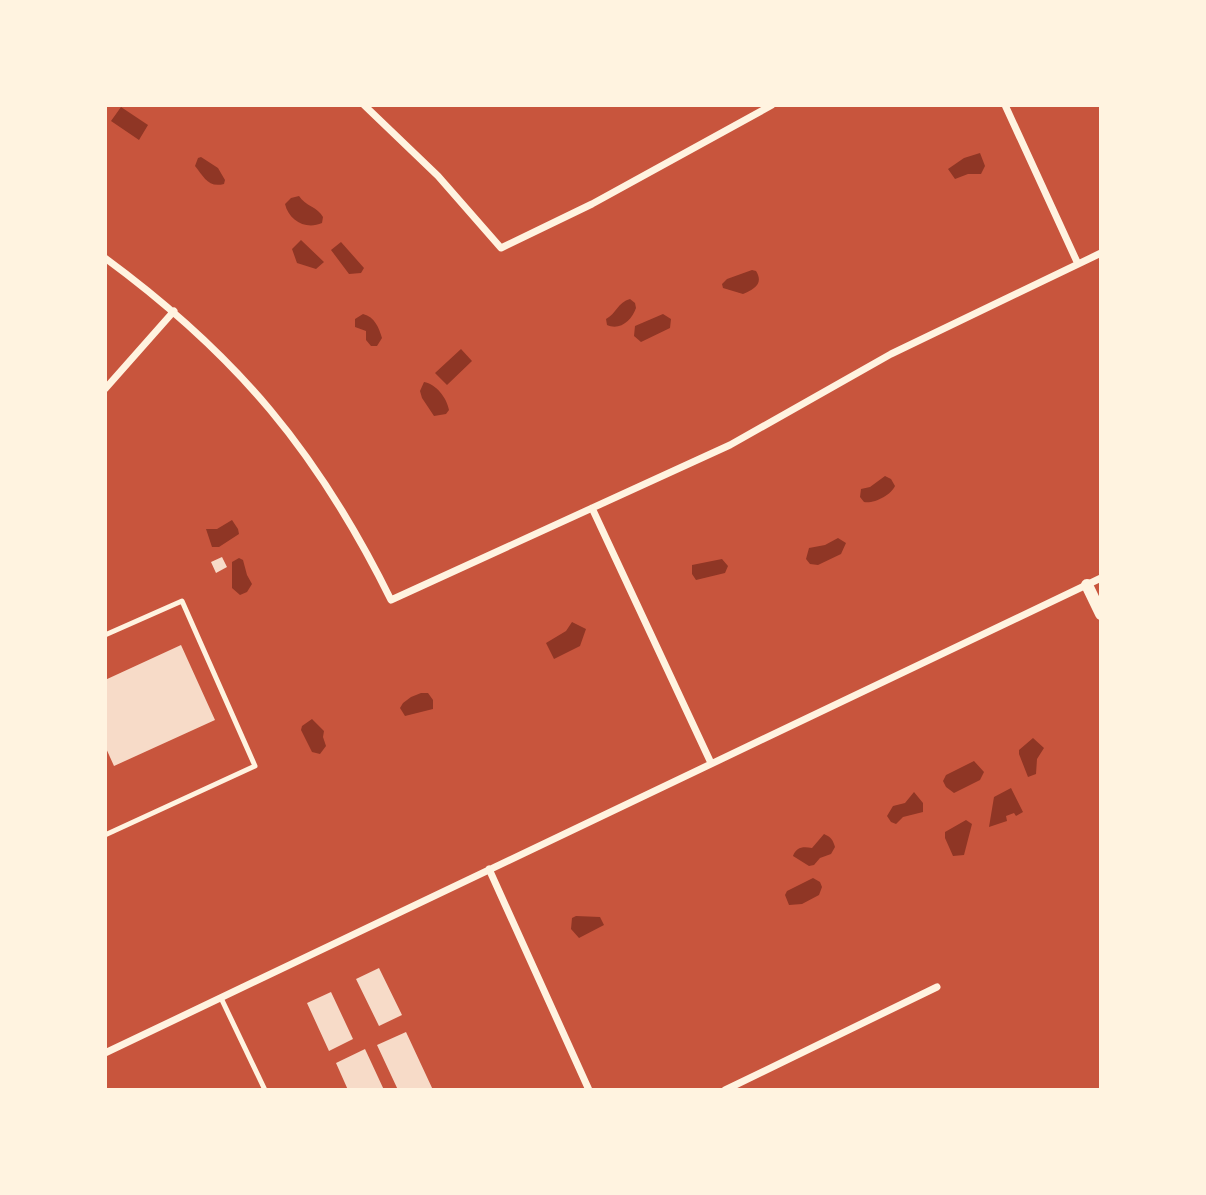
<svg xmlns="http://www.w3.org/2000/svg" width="1206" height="1195" font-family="'Titillium Web',sans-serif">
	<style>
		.water { fill: #8f3625 }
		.building { fill: #f7dbc8 }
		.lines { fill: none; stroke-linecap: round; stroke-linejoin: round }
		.service { stroke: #fff3e0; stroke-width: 5 }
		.minor { stroke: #fff3e0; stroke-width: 7 }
		.tertiary { stroke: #fff3e0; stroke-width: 12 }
	</style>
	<rect width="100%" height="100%" fill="#c8553d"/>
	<path class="water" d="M121,107L148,125L139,140L111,121Z
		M980,153L985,166L981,174H968L955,179L948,169L964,158Z
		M201,157L218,168L225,180L224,184C208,188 204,177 195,166L198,158Z
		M299,196C305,206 318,207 323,217L322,223C306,230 289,221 285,204L291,198Z
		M301,240L324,262L316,269L297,263L292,249Z
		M341,242L364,268L361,273L349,274L331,250Z
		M752,270L756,271C764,284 754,289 743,294L723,288L722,284L727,279Z
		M630,299L635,303L636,308C632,320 620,331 607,325L606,319C616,314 618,302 630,299Z
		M363,314C375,317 379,328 382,338L377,346H371L366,340V331L355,327V319Z
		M663,314L671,319L670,328L641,342L634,336L635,326Z
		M461,349L472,361L447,385L435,373Z
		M424,382C436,384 447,398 449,410L446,414L434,416L422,398L420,391Z
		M885,476L891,479L895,486C891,495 874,504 864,502L860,497L861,489L870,487Z
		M232,520L238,529L239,534L219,547H212L206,529H217Z
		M838,538L846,543L841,554L818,565L810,564L806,559L809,548L825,545Z
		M239,558L243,560L247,575L252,584L247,592L240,595L232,588V562Z
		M722,559L728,566L725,573L696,580L692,574V565Z
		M572,622L586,629L580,646L554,659L546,643L566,631Z
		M421,693H428L433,700V709L405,716L400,708L403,703L411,697Z
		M312,719L324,731L323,737L326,746L320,754L312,752L301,730L302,726Z
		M1033,738L1044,748L1037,759L1036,774L1028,777L1019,754V750Z
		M974,761L984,772L980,780L954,793L946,787L943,781L946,775Z
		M1011,788L1023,812L1016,816L1014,813L1006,816L1007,821L989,827L994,797Z
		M914,792L923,803V812L903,817L896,824L891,822L887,816L893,806L905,803Z
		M966,820L972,824L964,855L953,856L945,838V832Z
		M824,834C831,837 833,840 835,847L831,854L820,858L814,865L809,866L793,856C796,847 803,846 812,848Z
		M813,878L820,882L822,887L819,895L802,904L789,905L785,895L787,891Z
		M576,916L600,917L604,925L579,938L571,929L572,918Z"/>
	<path class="building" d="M222,557L227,567L216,573L211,562Z
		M181,645L215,720L114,766L105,746V680Z
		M379,968L402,1015L379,1026L356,979Z
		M331,992L353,1039L329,1051L307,1003Z
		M406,1032L433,1090H398L377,1045Z
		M365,1049L384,1090H348L336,1063Z"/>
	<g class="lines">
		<path class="service" d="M105,635L182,601L255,766L105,835
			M221,998L265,1090"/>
		<path class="minor" d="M364,105L438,176L501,248L592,204L772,105
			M1005,105L1078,264
			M105,258C237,355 318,452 391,600L730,445L891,354L1101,253
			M105,389L174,311
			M592,508L711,763
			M489,869L589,1090
			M105,1053L1101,578
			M725,1090L937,987"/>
		<path class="tertiary" d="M1087,585L1101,614"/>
	</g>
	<rect width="1206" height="1195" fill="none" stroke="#fff3e0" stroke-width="214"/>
</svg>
